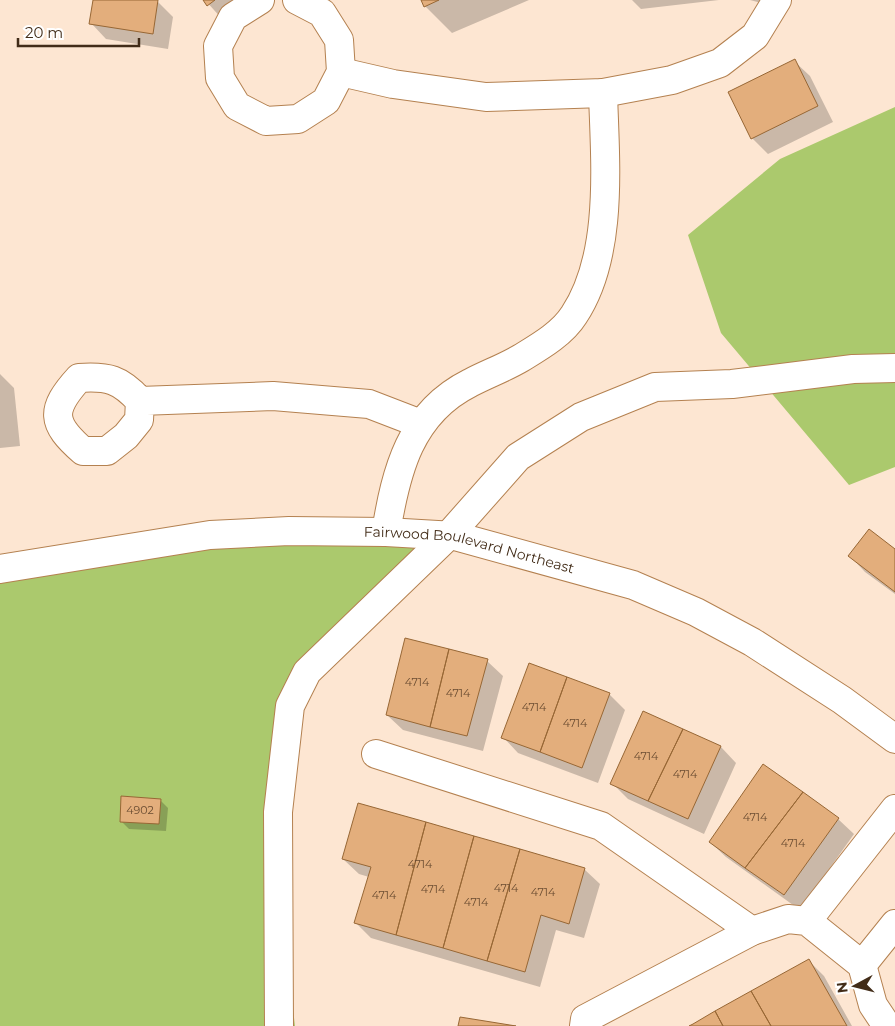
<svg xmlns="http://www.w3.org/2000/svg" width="895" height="1026" font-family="Montserrat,sans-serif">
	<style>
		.green { fill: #abc96d }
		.shadow { fill: #0003 }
		.building { fill: #e3ae7c; stroke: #976735 }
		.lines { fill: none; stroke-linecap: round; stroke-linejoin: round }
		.minor-casing { stroke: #b48150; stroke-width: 30 }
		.minor { stroke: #fff; stroke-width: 28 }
		.labels { text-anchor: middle; stroke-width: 4; stroke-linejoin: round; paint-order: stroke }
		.number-label { font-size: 11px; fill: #6a4c31 }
		.street-label { font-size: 14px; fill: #422c18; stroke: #fff }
	</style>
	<rect width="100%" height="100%" fill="#fde6d2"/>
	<path class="green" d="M895,107V467L849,485L721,333L688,235L780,159Z
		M210,535L455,536L310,684L292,752V1001L295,1026H0V569Z"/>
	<path class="shadow" d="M94,0L157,1L173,17L168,49L106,39L91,23Z
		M205,0H255L223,20Z
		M422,0H529L452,33L425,6Z
		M632,0H719L641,9Z
		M750,0H786L784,9Z
		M794,61L810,76L833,122L768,154L752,138Z
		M0,374L14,388L20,446L0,448Z
		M895,550V594L865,572L850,556Z
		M487,661L503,676L483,751L403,730L387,715Z
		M609,694L625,710L598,783L518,753L503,737Z
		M644,712L721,747L736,763L704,834L628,799L612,783Z
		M160,800L168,808L166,831L129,829L121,821Z
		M838,819L854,834L800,910L726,857L710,842Z
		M343,859L584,869L600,884L584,938L556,930L540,987L371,938L356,923L369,877L359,874Z
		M809,961L824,976L852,1026H691Z"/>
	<path class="building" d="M93,0H158L153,34L89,24Z
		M203,0H215L207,6Z
		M421,0H439L424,7Z
		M795,59L818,106L751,139L728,92Z
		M869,529L895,549V592L848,556Z
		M405,638L449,649L430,727L386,715Z
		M449,649L488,659L467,736L430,727Z
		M529,663L567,677L540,752L501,738Z
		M567,677L610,693L582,768L540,752Z
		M643,711L683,729L648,801L610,784Z
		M683,729L721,746L688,819L648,801Z
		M763,764L803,792L745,868L709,842Z
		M803,792L839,818L784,895L745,868Z
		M121,796L161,799L159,824L120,822Z
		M358,803L426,822L396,935L354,923L371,867L342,859Z
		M426,822L474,836L443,948L396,935Z
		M474,836L520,849L487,961L443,948Z
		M520,849L585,868L569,924L541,915L525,972L487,961Z
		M809,959L847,1026H771L751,991Z
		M751,991L771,1026H723L715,1011Z
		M715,1011L723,1026H689L693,1024Z
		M460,1017L516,1026H458Z"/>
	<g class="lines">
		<defs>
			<g id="minor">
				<path d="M260,0L233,17L218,46L220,78L237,106L266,121L298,119L326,101L341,72L339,40L322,13L297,0"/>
				<path d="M341,72L393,84L486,97L603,93L672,80L720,63L755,36L777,0"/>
				<path d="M140,401L139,420L126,436L107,451H83C51,423 50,410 79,378C108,376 120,379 140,401L273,396L369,404L421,424"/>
				<path d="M386,532C396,471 410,413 470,383C487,374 504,368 521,358C539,347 562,334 574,315C614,255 605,162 603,93"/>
				<path id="s1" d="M0,569L210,535L289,531L386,532L455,536L633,585L696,612L752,642L842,700L895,739"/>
				<path d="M376,754L601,826L752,931"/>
				<path d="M807,921L895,809"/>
				<path d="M862,965L895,924"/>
				<path d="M279,1026L278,812L290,706L307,672L449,535L518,457L581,417L655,387L732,384L853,369L895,368"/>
				<path d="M584,1026L585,1019L752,931L788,919L807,921L862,965L873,1005L887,1026"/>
			</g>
		</defs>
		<use href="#minor" class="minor-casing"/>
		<use href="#minor" class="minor"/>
	</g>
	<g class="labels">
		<g class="number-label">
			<text x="417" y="686">4714</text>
			<text x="458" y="697">4714</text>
			<text x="534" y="711">4714</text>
			<text x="575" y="727">4714</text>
			<text x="646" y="760">4714</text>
			<text x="685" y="778">4714</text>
			<text x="140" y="814">4902</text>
			<text x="755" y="821">4714</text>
			<text x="793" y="847">4714</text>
			<text x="420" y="868">4714</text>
			<text x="506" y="892">4714</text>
			<text x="433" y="893">4714</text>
			<text x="543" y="896">4714</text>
			<text x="384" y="899">4714</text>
			<text x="476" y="906">4714</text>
		</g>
		<g class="street-label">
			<text dy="5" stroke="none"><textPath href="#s1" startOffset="474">Fairwood Boulevard Northeast</textPath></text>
		</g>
	</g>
	<g transform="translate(855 986) rotate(263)" stroke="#ffffff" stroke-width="4" paint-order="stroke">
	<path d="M0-4L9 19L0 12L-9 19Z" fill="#422c18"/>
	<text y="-8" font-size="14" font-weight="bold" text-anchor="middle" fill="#422c18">N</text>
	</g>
	<path d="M18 38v8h121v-8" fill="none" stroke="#422c18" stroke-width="2.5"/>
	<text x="25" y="38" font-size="15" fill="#422c18" stroke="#ffffff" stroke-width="4" paint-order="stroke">20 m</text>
</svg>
